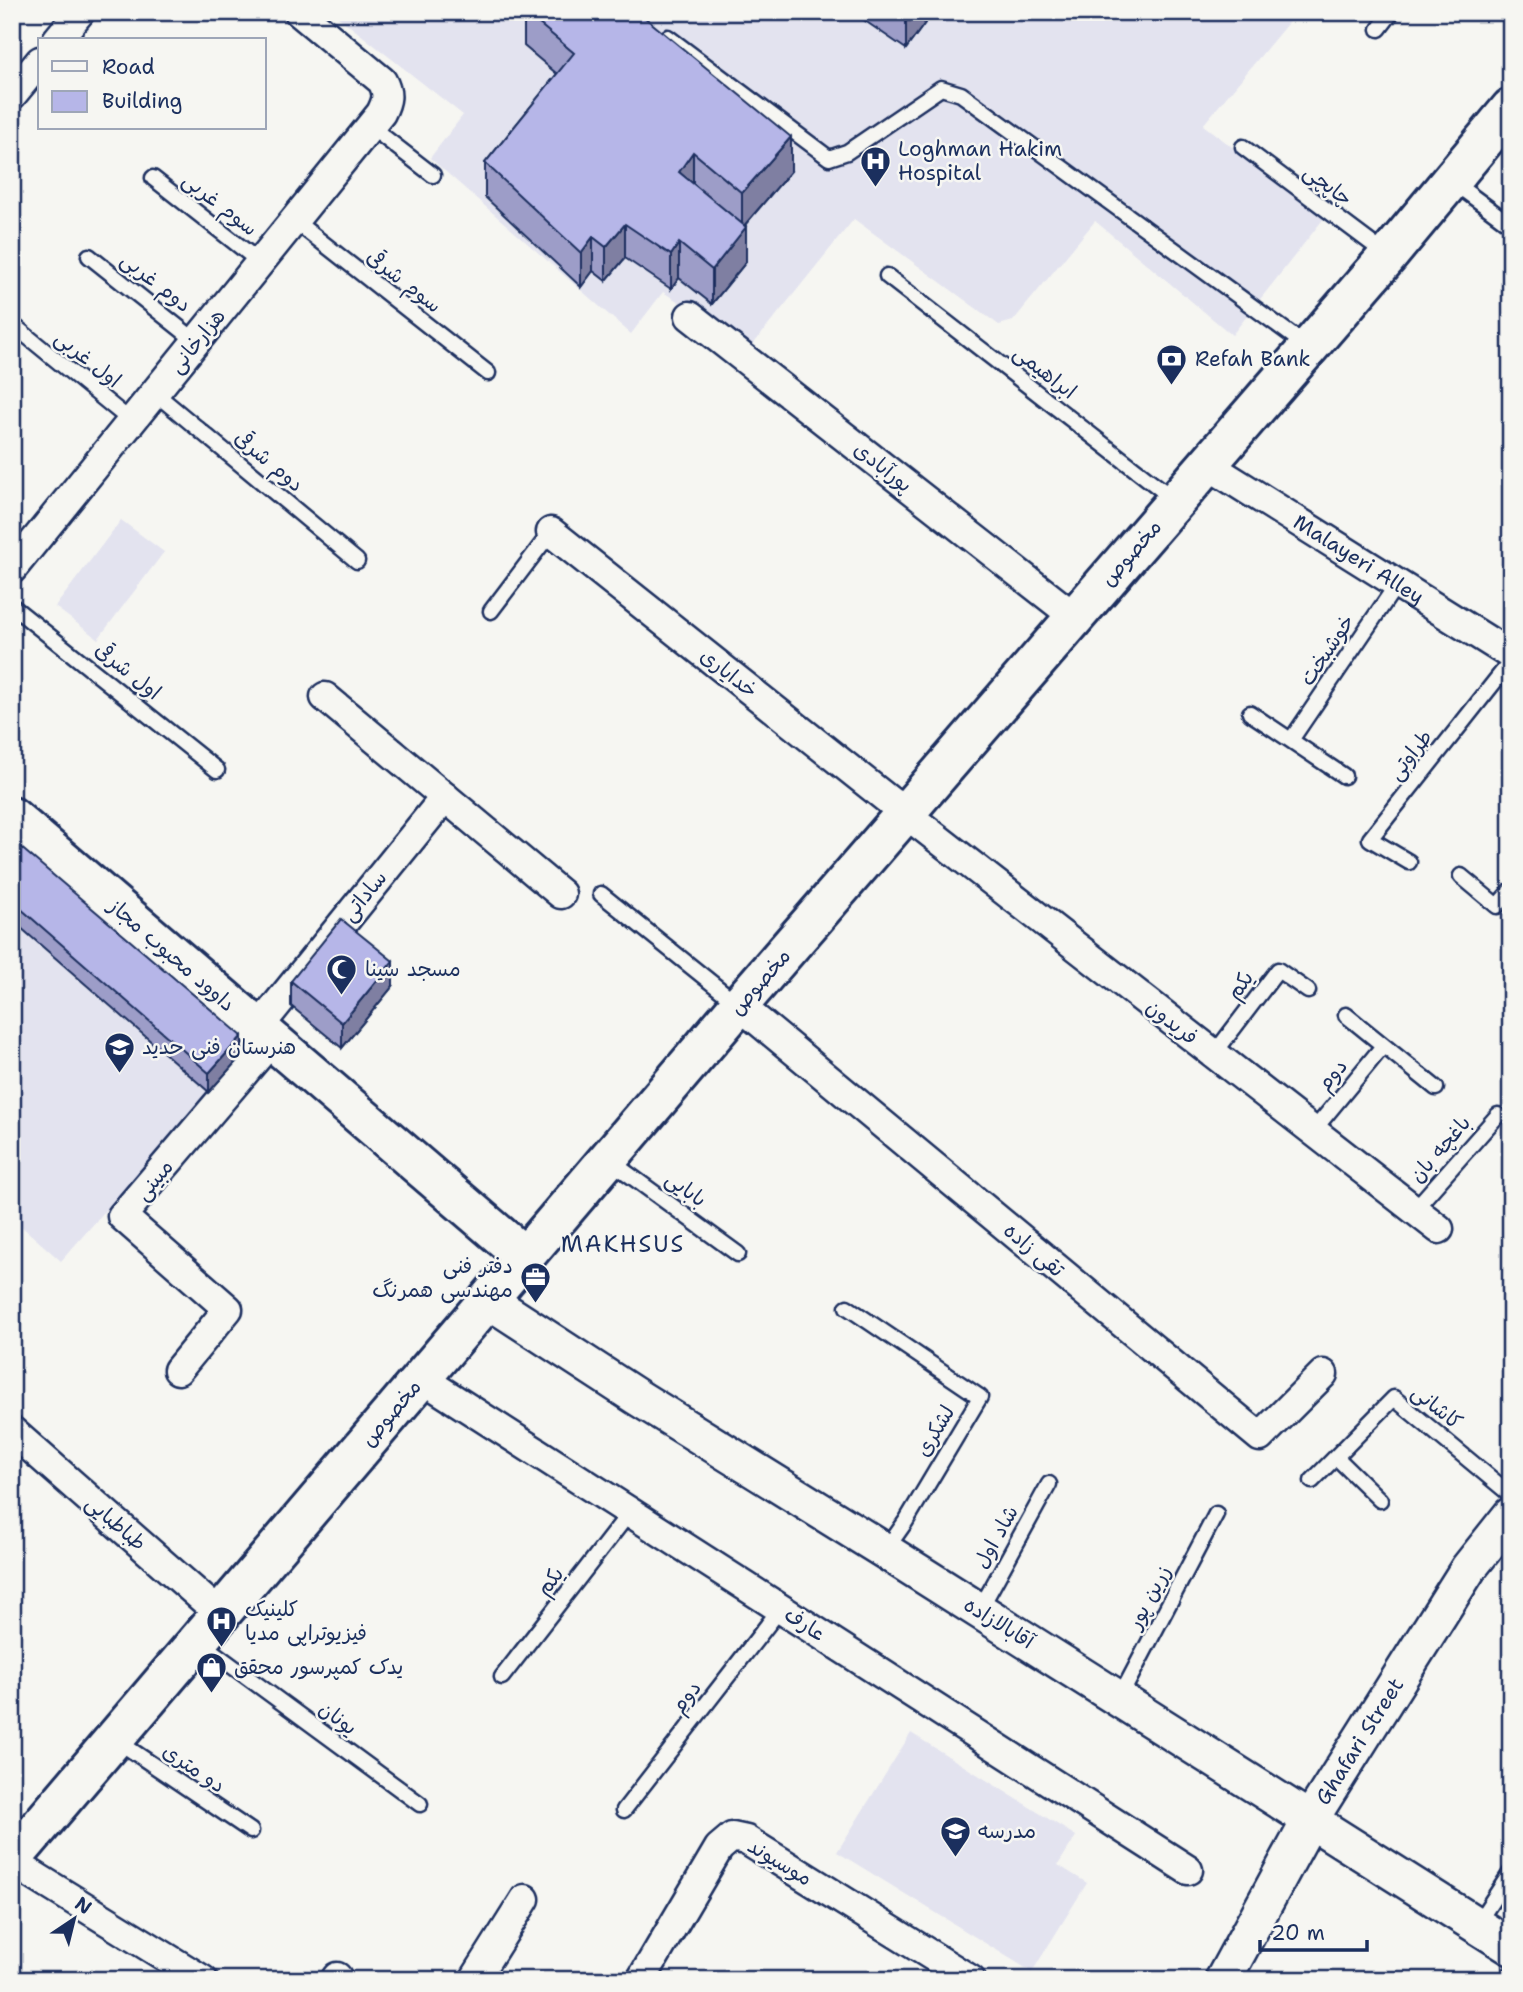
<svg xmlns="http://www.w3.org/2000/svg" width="1523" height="1992" font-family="'Shantell Sans','Playpen Sans Arabic',sans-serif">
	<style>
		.built { fill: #e3e3ef }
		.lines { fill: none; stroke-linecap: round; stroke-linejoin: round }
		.service-casing { stroke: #1b2f5e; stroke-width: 19 }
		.minor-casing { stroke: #1b2f5e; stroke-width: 33 }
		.tertiary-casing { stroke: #1b2f5e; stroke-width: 40 }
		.secondary-casing { stroke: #1b2f5e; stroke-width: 44 }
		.service { stroke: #f6f6f2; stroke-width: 14 }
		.minor { stroke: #f6f6f2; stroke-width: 28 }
		.tertiary { stroke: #f6f6f2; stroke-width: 35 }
		.secondary { stroke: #f6f6f2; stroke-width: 38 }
		.wall { fill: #9d9dc8; stroke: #1b2f5e; stroke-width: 2 }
		.shaded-wall { fill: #7f7fa2; stroke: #1b2f5e; stroke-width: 2 }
		.building { fill: #b6b6e8; stroke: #1b2f5e; stroke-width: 2 }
		.labels { text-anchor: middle; stroke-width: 5; stroke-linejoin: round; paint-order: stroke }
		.poi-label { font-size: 21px; fill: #1b2f5e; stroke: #f6f6f2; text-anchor: start }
		.street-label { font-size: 21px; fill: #1b2f5e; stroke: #f6f6f2 }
		.neighbourhood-label { font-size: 23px; letter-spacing: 2px; fill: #1b2f5e; stroke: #f6f6f2 }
	</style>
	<rect width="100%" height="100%" fill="#f6f6f2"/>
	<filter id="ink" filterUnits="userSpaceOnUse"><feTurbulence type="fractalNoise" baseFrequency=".0143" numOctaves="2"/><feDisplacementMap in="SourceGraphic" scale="14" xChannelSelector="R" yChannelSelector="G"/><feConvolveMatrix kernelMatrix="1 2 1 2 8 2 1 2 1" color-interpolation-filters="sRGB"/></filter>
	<g filter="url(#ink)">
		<path class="built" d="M332,12H1297L1203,125L1325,217L1232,335L1095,221L1013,321L999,325L854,219L751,347L663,292L631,334L430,158L463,115Z
			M121,520L164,552L98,639L55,607Z
			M12,859L242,1055L61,1261L12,1218Z
			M911,1733L1076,1836L1058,1865L1087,1883L1032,1972L837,1852Z"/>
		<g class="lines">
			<defs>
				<path id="service" d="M1379,29L1392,12
					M668,37L829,158L847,152L941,88L961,94L1308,347
					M371,127L433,175
					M1243,147L1387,255
					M153,178L261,263
					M1453,182L1511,225
					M295,221L488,373
					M89,256L197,342
					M887,276L1176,501
					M17,328L132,422
					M155,393L357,561
					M12,606L217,770
					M491,611L551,532
					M1250,713L1344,776
					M1291,740L1397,584
					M1409,862L1370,839L1511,661
					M1461,876L1497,906L1511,890
					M601,894L739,1005
					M1346,1015L1436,1088
					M1214,1054L1278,970L1308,991
					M1313,1131L1383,1046
					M609,1160L738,1254
					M1414,1210L1498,1115
					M847,1307L980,1397L906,1521L885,1551
					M1336,1457L1380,1500
					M1312,1481L1394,1398L1511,1495
					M979,1611L1049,1484
					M198,1641L420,1804
					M502,1677L630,1512
					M1119,1699L1216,1514
					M116,1740L251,1831
					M624,1810L780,1609
					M1477,1924L1511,1872
					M1506,1980L1511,1973"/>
				<g id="minor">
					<path d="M57,40L80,12"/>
					<path d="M12,95L40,61"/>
					<path d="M690,316L1076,618"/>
					<path id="s1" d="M1208,465L1511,655"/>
					<path d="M551,532L906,814L1439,1229"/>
					<path d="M12,569L381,113C387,101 389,94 382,81L299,12"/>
					<path d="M325,697L561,894"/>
					<path d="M739,1005L1260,1437L1323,1374"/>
					<path d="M258,1028L445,797"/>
					<path d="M178,1370L228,1309L122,1216L272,1040"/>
					<path d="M421,1378L1188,1870"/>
					<path d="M12,1431L220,1614"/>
					<path d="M12,1862L203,1980"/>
					<path d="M335,1980L337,1977"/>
					<path d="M474,1980L525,1899"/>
					<path d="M641,1980L719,1848L732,1837L746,1840L971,1980"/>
				</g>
				<g id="tertiary">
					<path d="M488,1300L637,1397L885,1551L1511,1947"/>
					<path id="s2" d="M1223,1980L1310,1820L1468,1569L1511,1515"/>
				</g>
				<path id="secondary" d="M12,817L524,1256
					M12,1859L739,1005L1388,256L1511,108"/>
			</defs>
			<use href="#service" class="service-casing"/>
			<use href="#minor" class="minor-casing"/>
			<use href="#tertiary" class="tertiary-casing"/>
			<use href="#secondary" class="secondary-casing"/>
			<use href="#service" class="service"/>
			<use href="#minor" class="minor"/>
			<use href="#tertiary" class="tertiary"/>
			<use href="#secondary" class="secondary"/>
		</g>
		<path class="wall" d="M524,12L791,171L744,226L746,262L712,304L679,278L671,289L625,258L606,281L593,271L581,287L485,197V163L557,74L524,46Z
			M852,12H933L906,49Z
			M12,840L242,1055L209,1092L12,920Z
			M291,981L393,986L342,1048L291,1006Z"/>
		<path class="shaded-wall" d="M908,12H933L906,49V15Z
			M791,137V171L742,228V193Z
			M693,152V186L679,172Z
			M625,224V258L606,281V247Z
			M746,227V262L712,304V270Z
			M593,237V271L581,287V253Z
			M679,243V278L671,289V255Z
			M393,961V986L342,1048V1023Z
			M242,1036V1055L209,1092V1073Z"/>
		<path class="building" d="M525,12H638L791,137L742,193L693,152L679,172L746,227L712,270L679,243L671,255L625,224L606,247L593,237L581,253L485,163L574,53Z
			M12,840L242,1036L209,1073L12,901Z
			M341,919L393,961L342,1023L291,981Z"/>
	</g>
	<defs>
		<symbol id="hospital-pin" viewBox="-11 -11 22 30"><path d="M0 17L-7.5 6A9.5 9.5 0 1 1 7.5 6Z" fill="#1b2f5e" stroke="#f6f6f2"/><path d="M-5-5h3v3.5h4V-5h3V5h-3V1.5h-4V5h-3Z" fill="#fff"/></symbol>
		<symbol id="bank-pin" viewBox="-11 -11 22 30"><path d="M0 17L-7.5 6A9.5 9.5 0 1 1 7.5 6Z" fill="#1b2f5e" stroke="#f6f6f2"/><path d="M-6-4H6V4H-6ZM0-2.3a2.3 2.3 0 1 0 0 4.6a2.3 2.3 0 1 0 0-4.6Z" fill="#fff"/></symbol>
		<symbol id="mosque-pin" viewBox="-11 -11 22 30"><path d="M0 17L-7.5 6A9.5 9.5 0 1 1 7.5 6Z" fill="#1b2f5e" stroke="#f6f6f2"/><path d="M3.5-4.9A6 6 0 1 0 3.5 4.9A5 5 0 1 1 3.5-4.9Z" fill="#fff"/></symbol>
		<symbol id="school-pin" viewBox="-11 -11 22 30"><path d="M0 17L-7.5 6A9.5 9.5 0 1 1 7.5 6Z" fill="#1b2f5e" stroke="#f6f6f2"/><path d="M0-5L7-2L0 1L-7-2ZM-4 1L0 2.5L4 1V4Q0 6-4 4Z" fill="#fff"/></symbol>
		<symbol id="office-pin" viewBox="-11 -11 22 30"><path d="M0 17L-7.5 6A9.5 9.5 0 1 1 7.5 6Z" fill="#1b2f5e" stroke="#f6f6f2"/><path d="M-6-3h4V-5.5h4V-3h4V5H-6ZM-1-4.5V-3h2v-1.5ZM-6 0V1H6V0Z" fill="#fff"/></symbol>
		<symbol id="shop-pin" viewBox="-11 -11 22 30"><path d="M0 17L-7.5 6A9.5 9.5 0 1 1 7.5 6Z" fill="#1b2f5e" stroke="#f6f6f2"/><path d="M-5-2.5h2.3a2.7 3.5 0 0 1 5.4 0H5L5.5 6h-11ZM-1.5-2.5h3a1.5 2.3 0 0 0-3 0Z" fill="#fff"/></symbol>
	</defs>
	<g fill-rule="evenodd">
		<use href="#hospital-pin" x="858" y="144" width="35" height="47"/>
		<use href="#bank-pin" x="1154" y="342" width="35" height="47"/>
		<use href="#mosque-pin" x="324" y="952" width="35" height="47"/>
		<use href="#school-pin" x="102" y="1030" width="35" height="47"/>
		<use href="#office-pin" x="518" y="1260" width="35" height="47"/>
		<use href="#hospital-pin" x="204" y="1604" width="35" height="47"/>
		<use href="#shop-pin" x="194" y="1650" width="35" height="47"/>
		<use href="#school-pin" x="938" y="1814" width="35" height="47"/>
	</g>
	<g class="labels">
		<g class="poi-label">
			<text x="898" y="156">Loghman Hakim<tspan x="898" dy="24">Hospital</tspan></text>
			<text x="1195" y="366">Refah Bank</text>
			<text x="365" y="976">مسجد سینا</text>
			<text x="142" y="1054">هنرستان فنی حدید</text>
			<text x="513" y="1273" text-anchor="end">دفتر فنی<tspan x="513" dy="24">مهندسی همرنگ</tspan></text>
			<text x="245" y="1616">کلینیک<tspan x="245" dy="24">فیزیوتراپی مدیا</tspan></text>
			<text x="234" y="1674">یدک کمپرسور محقق</text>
			<text x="978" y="1838">مدرسه</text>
		</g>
		<g class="street-label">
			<text transform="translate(1328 185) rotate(37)" y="7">چاپچی</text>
			<text transform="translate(220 204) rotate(38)" y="7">سوم غربی</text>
			<text transform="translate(404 281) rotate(38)" y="7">سوم شرقی</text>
			<text transform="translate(156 282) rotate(38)" y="7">دوم غربی</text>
			<text transform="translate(197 341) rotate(-51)" y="7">هزارخانی</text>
			<text transform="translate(88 359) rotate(39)" y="7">اول غربی</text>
			<text transform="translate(1045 372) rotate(38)" y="7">ابراهیمی</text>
			<text transform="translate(269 461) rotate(40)" y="7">دوم شرقی</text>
			<text transform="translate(883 467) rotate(38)" y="7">پورآبادی</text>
			<text transform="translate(1131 553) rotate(-49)" y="7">مخصوص</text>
			<text dy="7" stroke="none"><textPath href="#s1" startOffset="178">Malayeri Alley</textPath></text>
			<text transform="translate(1327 650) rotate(-56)" y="7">خوشبخت</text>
			<text transform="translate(128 671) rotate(39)" y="7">اول شرقی</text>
			<text transform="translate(729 673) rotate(38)" y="7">خدایاری</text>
			<text transform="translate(1410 755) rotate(-52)" y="7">طراوتی</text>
			<text transform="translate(364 896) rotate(-51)" y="7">ساداتی</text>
			<text transform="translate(172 955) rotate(41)" y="7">داوود محبوب مجاز</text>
			<text transform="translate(760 982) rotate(-49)" y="7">مخصوص</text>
			<text transform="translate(1240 985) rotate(-53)" y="7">یکم</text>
			<text transform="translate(1172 1022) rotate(38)" y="7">فریدون</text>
			<text transform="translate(1332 1075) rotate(-50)" y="7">دوم</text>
			<text transform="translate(1440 1149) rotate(-49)" y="7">باغچه بان</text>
			<text transform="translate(154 1180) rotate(-50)" y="7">مبینی</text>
			<text transform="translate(686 1189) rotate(36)" y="7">بابایی</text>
			<text transform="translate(1034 1250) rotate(40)" y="7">تقی زاده</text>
			<text transform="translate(1437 1407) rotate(39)" y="7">کاشانی</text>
			<text transform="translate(391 1413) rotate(-50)" y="7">مخصوص</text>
			<text transform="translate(935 1431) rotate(-59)" y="7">لشکری</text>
			<text transform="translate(116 1523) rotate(41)" y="7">طباطبایی</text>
			<text transform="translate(996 1537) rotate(-61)" y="7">شاد اول</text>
			<text transform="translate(550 1581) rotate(-52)" y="7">یکم</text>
			<text transform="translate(1149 1597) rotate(-62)" y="7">زرین پور</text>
			<text transform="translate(999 1623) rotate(32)" y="7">آقابالازاده</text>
			<text transform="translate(805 1624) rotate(33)" y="7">عارف</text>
			<text transform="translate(686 1697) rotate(-52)" y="7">دوم</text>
			<text transform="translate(338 1718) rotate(36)" y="7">یونان</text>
			<text dy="7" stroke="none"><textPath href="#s2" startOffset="275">Ghafari Street</textPath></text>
			<text transform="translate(194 1768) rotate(34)" y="7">دو متری</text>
			<text transform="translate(780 1862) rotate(31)" y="7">موسیوند</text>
		</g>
		<g class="neighbourhood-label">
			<text x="623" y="1252">MAKHSUS</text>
		</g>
	</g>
	<rect width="1523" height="1992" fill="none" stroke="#f6f6f2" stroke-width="42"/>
	<rect x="21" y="21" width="1481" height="1950" fill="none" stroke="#1b2f5e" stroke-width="2.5" filter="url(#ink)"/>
	<rect x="38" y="38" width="228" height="91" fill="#f6f6f2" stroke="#9ea6b7" stroke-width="2"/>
	<rect x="52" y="61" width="35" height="10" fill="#f6f6f2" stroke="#9ea6b7" stroke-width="2"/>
	<text x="102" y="74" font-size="21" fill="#1b2f5e">Road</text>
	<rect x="52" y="91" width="35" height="21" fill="#b6b6e8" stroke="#9ea6b7" stroke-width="2"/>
	<text x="102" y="108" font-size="21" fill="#1b2f5e">Building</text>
	<g transform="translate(74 1919) rotate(35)" stroke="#f6f6f2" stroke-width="5" paint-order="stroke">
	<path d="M0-5L12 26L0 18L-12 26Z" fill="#1b2f5e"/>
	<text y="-10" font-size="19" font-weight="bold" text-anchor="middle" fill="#1b2f5e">N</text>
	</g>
	<path d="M1260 1940v10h107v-10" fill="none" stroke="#1b2f5e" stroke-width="3.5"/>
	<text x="1271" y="1940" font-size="21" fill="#1b2f5e" stroke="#f6f6f2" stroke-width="5" paint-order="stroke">20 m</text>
</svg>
